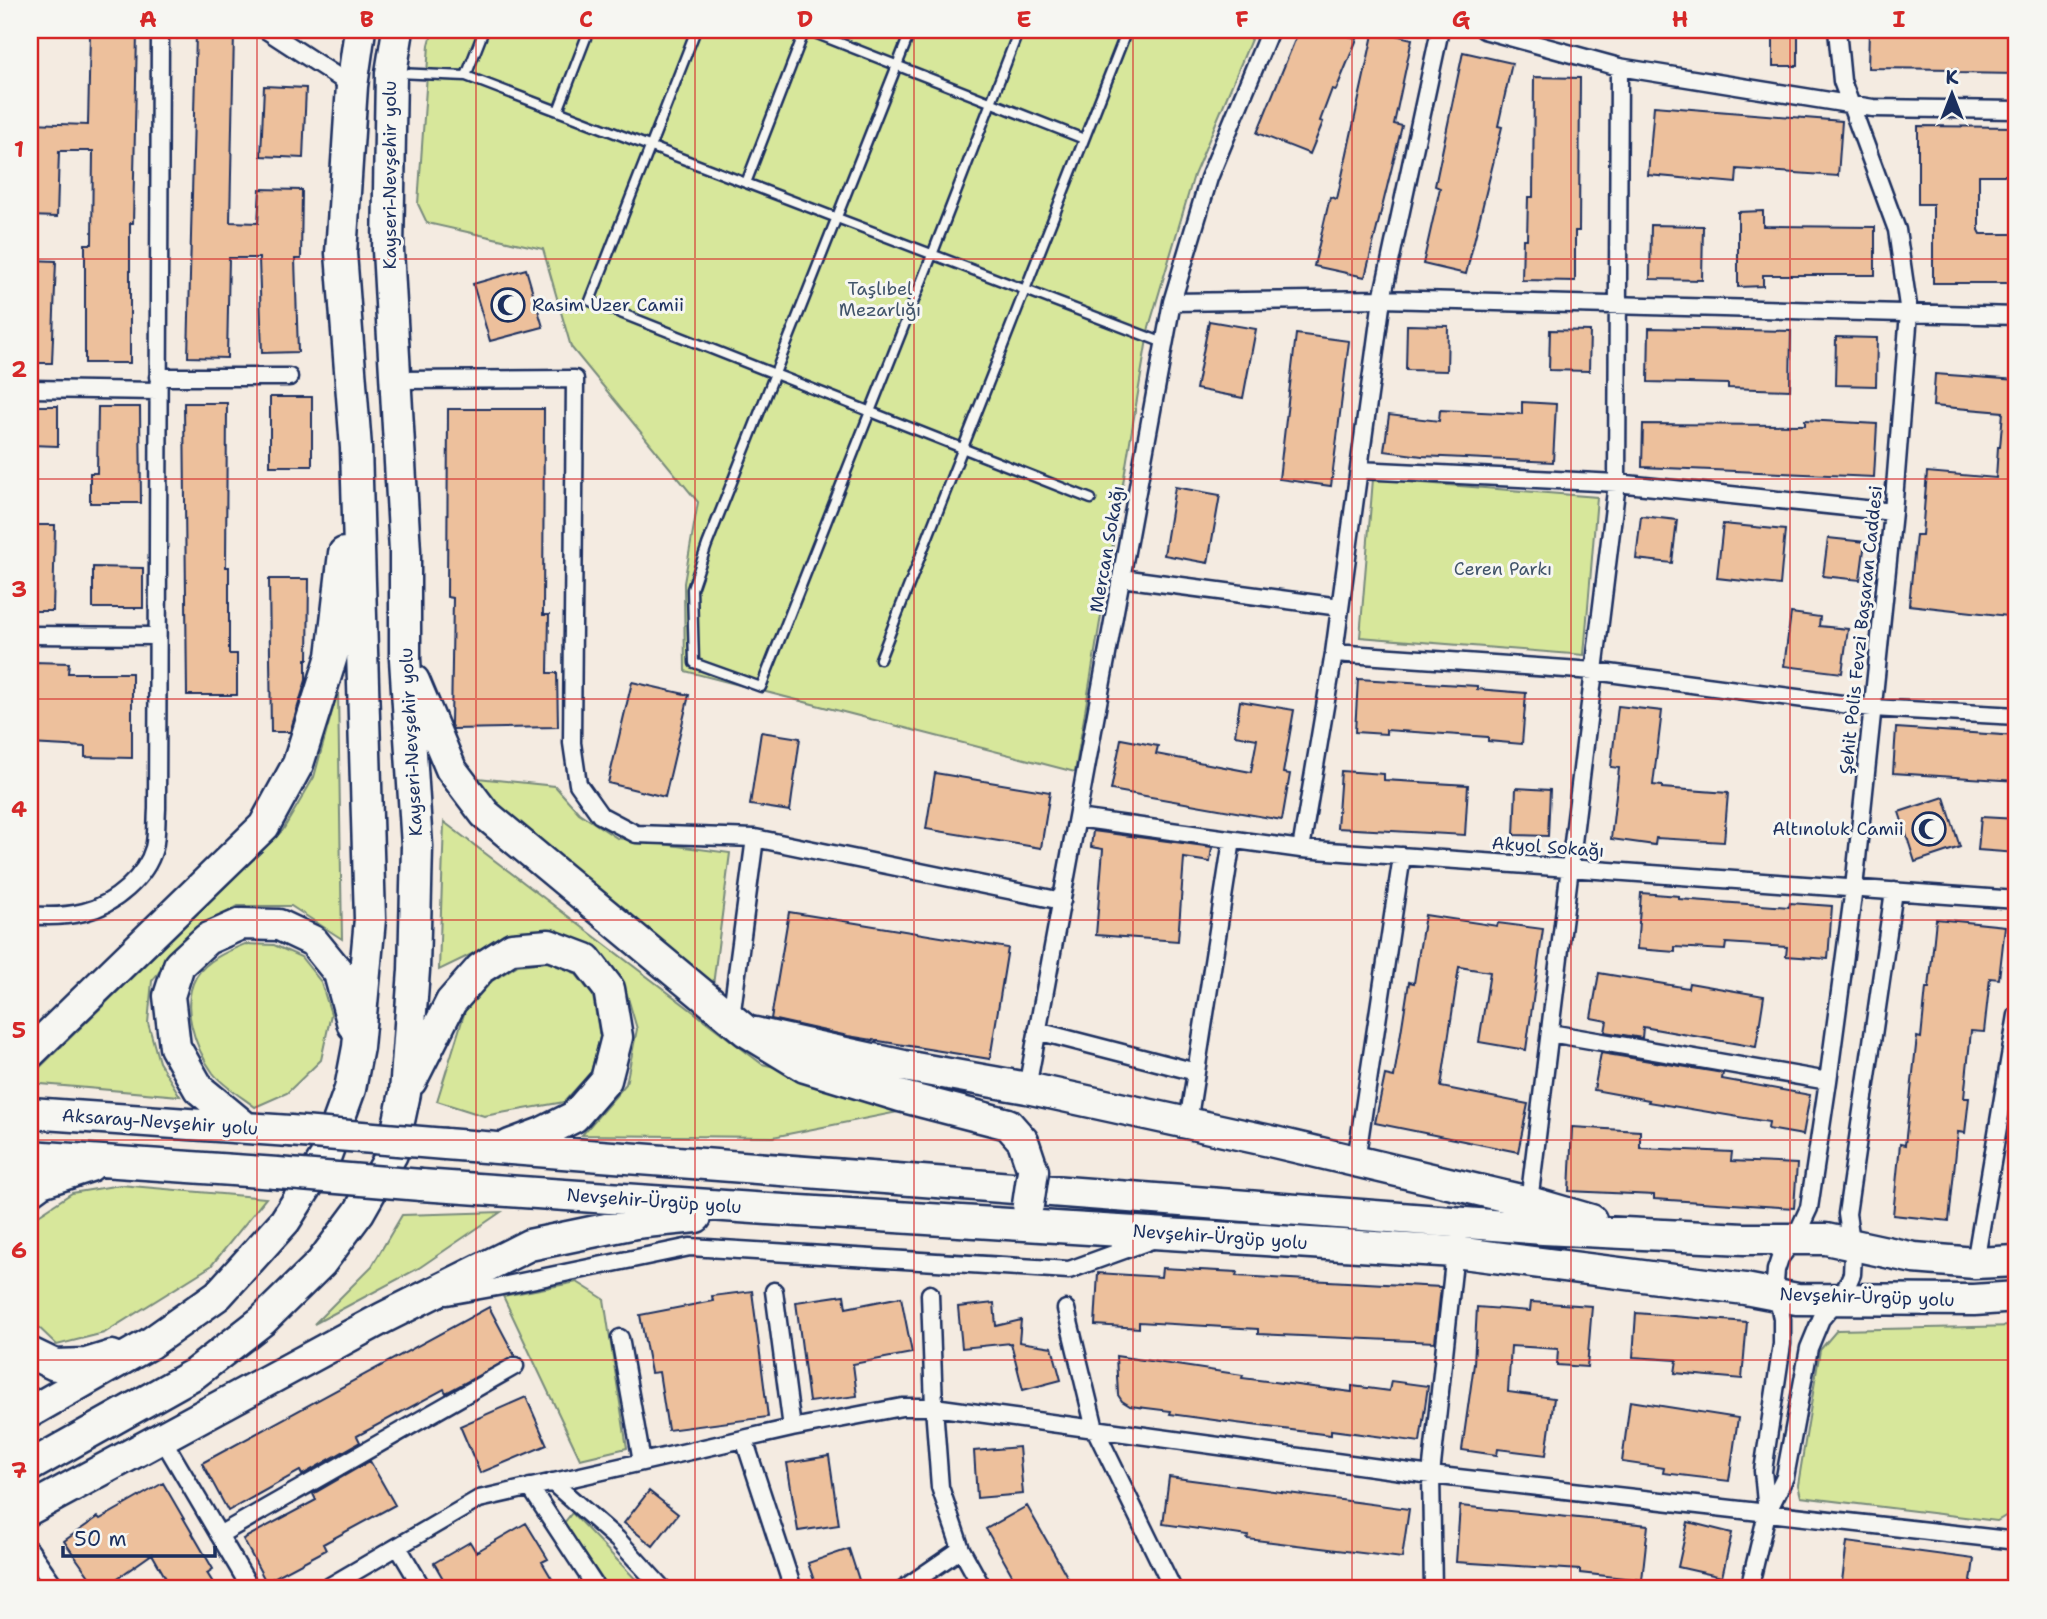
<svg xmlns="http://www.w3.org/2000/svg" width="2047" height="1619" font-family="'Shantell Sans',sans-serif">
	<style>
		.green { fill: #d7e79b; stroke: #798b7c; stroke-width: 2 }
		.building { fill: #edc09c; stroke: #1b2f5e; stroke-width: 2 }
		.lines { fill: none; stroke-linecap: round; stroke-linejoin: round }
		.lane-casing { stroke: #1b2f5e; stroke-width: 13 }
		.street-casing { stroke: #1b2f5e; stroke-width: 21 }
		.highway-casing { stroke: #1b2f5e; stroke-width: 35 }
		.lane { stroke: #f6f6f2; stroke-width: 8 }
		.street { stroke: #f6f6f2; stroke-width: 16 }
		.highway { stroke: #f6f6f2; stroke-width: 30 }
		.highway-bridge-casing { stroke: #1b2f5e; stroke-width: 35; stroke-linecap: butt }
		.highway-bridge { stroke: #f6f6f2; stroke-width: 30 }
		.grid { fill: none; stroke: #d62828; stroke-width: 2; stroke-opacity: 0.55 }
		.labels { text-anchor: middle; stroke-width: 6; stroke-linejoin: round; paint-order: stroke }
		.street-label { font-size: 18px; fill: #1b2f5e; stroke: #f6f6f2 }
		.park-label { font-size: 18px; fill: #41546a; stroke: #f6f6f2 }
		.poi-label { font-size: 18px; fill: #1b2f5e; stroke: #f6f6f2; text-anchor: start }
		.neatline { fill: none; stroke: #d62828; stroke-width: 2.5 }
		.grid-label { font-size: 23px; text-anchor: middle; font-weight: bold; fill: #d62828 }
	</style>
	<rect width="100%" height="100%" fill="#f4ebe1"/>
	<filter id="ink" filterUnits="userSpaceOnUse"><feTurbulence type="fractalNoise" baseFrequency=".0143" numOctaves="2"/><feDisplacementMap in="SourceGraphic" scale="14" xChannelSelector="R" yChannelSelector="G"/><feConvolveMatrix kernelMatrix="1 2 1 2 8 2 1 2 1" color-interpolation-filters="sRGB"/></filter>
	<g filter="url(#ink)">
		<path class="green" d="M433,30H1255L1194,175L1149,327L1075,772L685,671L684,583L698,502L571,347L543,249L427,223L418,204L429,45Z
			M1373,479L1597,497L1584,655L1360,637Z
			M338,690L342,939L291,906H238L191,933L152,981L148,1023L159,1062L180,1096L30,1083V1077L283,830L314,777Z
			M468,777L555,786L579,813L617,838L730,853L712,993L488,810Z
			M444,822L762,1064L897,1095L898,1112L773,1137L582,1135L626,1084L637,1029L624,984L599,956L516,938L474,953L439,970Z
			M245,944L274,945L301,957L321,982L331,1014L321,1060L287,1093L255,1107C242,1097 223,1086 213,1073C195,1048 180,1006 196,977C206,960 228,951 245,944Z
			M547,962L575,973L593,996L600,1037L591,1072L564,1102L484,1116L437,1101L465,1011L492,981L518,965Z
			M120,1185L266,1198L211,1266L104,1333L57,1345L30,1319V1224L40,1214L72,1193Z
			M501,1212L419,1268L314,1324L372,1266L402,1215Z
			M577,1282L604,1299L627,1448L580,1459L503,1296Z
			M2017,1326V1436L2009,1514L1997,1521L1801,1497L1798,1485L1820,1350L1837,1330Z
			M572,1513L645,1589H609L564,1523Z"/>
		<path class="building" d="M1299,30H1333L1357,39L1336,90L1332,89L1320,121L1323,122L1310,154L1257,133Z
			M1374,30L1412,39L1394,124L1402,126L1365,277L1314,266L1330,197L1337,199Z
			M1773,30H1798V66H1773Z
			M1869,30H2017V74L1957,73V69L1868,68Z
			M90,33H137L133,223H130V363H85V244H92L93,151H59L57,217L30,216V123L88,125Z
			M196,33H234L230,222L258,223L260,189L302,190L301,259H295L298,352L262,353L259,258H229L227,358L188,357Z
			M1463,52L1512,63L1498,126L1502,127L1466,274L1423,264L1440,188L1435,186Z
			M1534,77L1580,78L1579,231H1575V281L1522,280L1523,239H1527L1528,197H1533Z
			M264,86L306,88L303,158L261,156Z
			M1654,106L1842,121L1838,176L1737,169L1736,183L1648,175Z
			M1918,126L2017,127V175H1979V230L1981,234H2017V283H1933V204H1918Z
			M1763,211V226L1875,227V275H1763V286L1738,287V212Z
			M1651,225L1703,226L1702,280L1650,279Z
			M30,260L56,261L52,363H30Z
			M526,269L543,327L490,341L473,284Z
			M1209,321L1256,329L1243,398L1196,389Z
			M1407,325L1448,326L1447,371L1406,370Z
			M1649,328L1791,331L1790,390L1728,388V384L1648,382Z
			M1550,330L1590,331L1589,371L1549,370Z
			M1296,334L1349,341L1331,486L1279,479Z
			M1836,337L1877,338L1876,386L1835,385Z
			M1935,374L2017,380V617L1909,605L1916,535H1922L1927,472L1996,478L1998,447H2000L2003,412L1933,406Z
			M270,397H312V466H270Z
			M1522,402L1556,404L1553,462L1422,456L1384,451L1389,415L1439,421L1440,410L1522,414Z
			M184,403H227L226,567H229V654H237V695H187Z
			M30,406H58V446L30,445Z
			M98,407H140L141,503H90V473H97Z
			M448,409H544L543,615H549L548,673H557L558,727L453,729L451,725L453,598L447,597Z
			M1805,420L1877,424L1874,477L1642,467L1643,424L1805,425Z
			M1175,487L1220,495L1208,563L1164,555Z
			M1641,516L1677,520L1672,563L1636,559Z
			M1723,524L1785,530L1780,585L1717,578Z
			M30,525H55L53,611H30Z
			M1828,538L1865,542L1860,580L1823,576Z
			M93,567L143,568V608H93Z
			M269,579H309L308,659H306V680L290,732H271Z
			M1791,613L1820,617L1819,626L1848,629L1842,673L1784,666Z
			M33,662L69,663L68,673H132V758L85,757V747L30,744Z
			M1358,679L1477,686V689L1526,693L1522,744L1488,741V737L1386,730V734L1355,732Z
			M632,682L689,695L665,797L608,783Z
			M1240,701L1294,710L1283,773L1290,774L1282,820L1111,790L1121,739L1158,746L1156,754L1251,772L1257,739L1235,735Z
			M1618,706L1662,711L1653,785L1662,786V788L1728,793L1724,842L1656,838L1655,845L1611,839L1619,768L1611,767Z
			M1896,728L2017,736V781L1893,773Z
			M761,732L800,738L790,811L750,805Z
			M1341,771L1384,774V780L1468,785L1465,835L1337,828Z
			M935,773L1050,792L1041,848L926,829Z
			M1516,788L1550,790L1548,836L1514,835Z
			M1944,797L1960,847L1915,862L1899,812Z
			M1981,817L2017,819V853L1978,850Z
			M1093,831L1212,847L1210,862L1184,858L1178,941L1096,935L1103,849L1091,847Z
			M1641,893L1679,896V899L1789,907L1790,903L1832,906L1828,959L1786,956L1787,947L1726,943L1725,950L1675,947V952L1637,949Z
			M789,912L1008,948L990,1059L848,1036L771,1019Z
			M1425,915L1497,926L1498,923L1543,929L1526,1050L1479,1042L1490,972L1459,967L1441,1087L1528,1104L1518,1152L1375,1123L1385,1075L1394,1077L1409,982L1414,983Z
			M1936,919L2005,926L1999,979L1990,978L1984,1032L1971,1031L1964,1098H1969L1965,1133L1958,1132L1949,1221L1893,1215L1900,1144L1905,1145L1917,1037L1921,1038L1926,988H1929Z
			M1599,973L1688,988L1689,983L1764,996L1756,1047L1643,1027L1642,1038L1605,1032L1607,1021L1591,1018Z
			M1601,1053L1723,1073L1722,1079L1810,1095L1803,1135L1768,1129L1769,1122L1648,1102L1649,1100L1594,1090Z
			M1572,1127L1640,1131V1148L1732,1152L1731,1161L1797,1164L1794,1208L1654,1199V1195L1569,1191Z
			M1162,1268L1237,1272L1236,1276L1441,1287L1435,1342L1258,1334V1329L1139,1322V1328L1095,1325L1098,1273L1161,1277Z
			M752,1291L768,1417L668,1430L659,1372L651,1373L640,1315L713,1301L712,1296Z
			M844,1295L846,1308L901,1297L912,1353L853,1364L857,1396L809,1402L796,1302Z
			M1531,1302L1592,1306L1587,1367L1557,1365L1558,1349L1511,1346L1508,1392L1554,1398L1546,1455L1498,1449L1497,1455L1462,1450L1474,1364L1477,1307L1530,1311Z
			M994,1303L996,1326L1021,1320L1019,1342L1052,1347L1061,1380L1023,1390L1011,1343L962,1348L958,1307Z
			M489,1307L515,1356L446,1393L444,1389L357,1436L360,1442L302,1475L300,1471L228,1511L202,1463Z
			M1636,1313L1747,1322L1742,1379L1675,1373L1677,1360L1633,1357Z
			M1116,1356L1243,1375L1242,1378L1352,1392V1386L1389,1391L1391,1381L1428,1386L1420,1442L1331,1430V1435L1236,1423L1170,1414L1171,1411L1130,1406L1122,1401L1118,1395Z
			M526,1397L547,1445L480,1473L460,1426Z
			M1630,1401L1738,1418L1729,1481L1663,1473L1664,1468L1622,1462Z
			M1019,1447L1023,1494L977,1498L974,1451Z
			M829,1456L839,1525L798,1531L787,1463Z
			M370,1461L395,1505L323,1544L326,1550L266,1582L243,1539L316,1500L313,1494Z
			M1169,1477L1409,1509L1402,1558L1247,1539L1248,1536L1163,1524Z
			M163,1483L213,1569L207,1573L217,1589H172L152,1554L102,1589H98L64,1541L98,1517L100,1519Z
			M649,1491L678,1514L653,1546L624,1523Z
			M1027,1506L1060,1564L1074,1589H1020L986,1529Z
			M1460,1506L1648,1525L1642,1580L1580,1573V1570L1456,1562Z
			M1688,1522L1732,1533L1722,1577L1678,1567Z
			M526,1523L548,1559L542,1562L558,1589H449L434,1563L470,1542L476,1552Z
			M1847,1542L1974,1559L1970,1589H1841Z
			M849,1549L859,1580L830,1589H817L808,1563Z"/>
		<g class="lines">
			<defs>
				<path id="lane" d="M696,30L590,301L1091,499
					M807,30L1084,139
					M911,30L707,545L692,589L694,663L761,687L932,255L1019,30
					M397,73L466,76L1164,343
					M466,76L484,30
					M558,111L589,30
					M746,183L805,30
					M880,659L1127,30"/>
				<path id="street" d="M266,30L352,86
					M1484,30L1619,67L1873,108L2017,110
					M1172,302L1382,299L2017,316
					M158,377H289
					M395,380L575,379L572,743L578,784L600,815L636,834L755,838L1062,901
					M30,389L158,391
					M1359,470L1617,483L1893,512
					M1121,578L1340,607
					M30,635L157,636
					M1334,653L1594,671L1872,708L2017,716
					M1077,818L1301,849L2017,900
					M1301,849L1334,653L1382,299L1440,30
					M30,915C47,917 67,916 84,912C114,905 146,877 154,848C157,836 156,822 157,809L160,30
					M731,1018L755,838
					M1037,1031L1196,1072L1232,840
					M1550,1033L1828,1081
					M1027,1088L1172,302L1209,178L1270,30
					M1188,1123L1196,1072
					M1356,1161L1402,856
					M1529,1202L1617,483L1619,67
					M1975,1263L2017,1015
					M774,1291L792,1428
					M930,1294L934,1407L940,1487L961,1549L983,1589
					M447,1296L497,1287L690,1247L1069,1270L1152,1240
					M1066,1309L1095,1429L1173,1589
					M620,1338L642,1462
					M162,1438L251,1589
					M744,1439L793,1589
					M552,1482L617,1539L663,1589
					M530,1487L597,1589
					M1767,1513L1763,1471L1782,1344V1319L1775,1283L1776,1270L1780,1258L1795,1238L1809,1208L1828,1081L1854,888L1893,512L1909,313L1897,230L1842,81L1837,30
					M219,1535L515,1366
					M398,1547L423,1589
					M30,1550L57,1589
					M325,1589L479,1499L792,1428L902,1407H934L1431,1475L2017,1541
					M903,1589L961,1549
					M1433,1589L1431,1475L1455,1252
					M1749,1589L1767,1513L1785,1477L1809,1348L1821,1319L1844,1292L1852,1274L1853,1254L1847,1214L1894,891"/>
				<path id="highway" d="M414,681L451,769L485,814L746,1031L805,1067L900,1096L1008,1124L1023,1141L1033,1171
					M746,1031L904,1066L1027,1088L1270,1141L1529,1202L1591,1220
					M30,1053L264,826L298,764L332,656L344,553
					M411,1081L451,1002L481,968L512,948L549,945L586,959L609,989L617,1037L606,1080L574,1117L542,1133L510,1145
					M30,1113L290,1131
					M245,1127L199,1089L175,1047L169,996L179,965L207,939L241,924L279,925L313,941L339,973L353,1025
					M445,1144L1543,1229L1744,1239H1826L1914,1258L1975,1263L2017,1261
					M30,1156L277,1173
					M421,1185L768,1209L1455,1252L1745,1289L1797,1299L1974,1300L2017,1297
					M30,1190L41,1182L90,1166
					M30,1353L55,1365L86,1364L112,1356
					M30,1412L149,1344L218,1295L285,1221L325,1158L350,1089L358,1047L370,919L356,448L341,253L352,86L360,30
					M30,1466L194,1374L262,1321L321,1263L359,1212L392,1154L405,1093L414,970L417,846L405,659V551L388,250L391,73L398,30
					M30,1509L383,1318L529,1245L635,1223L696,1217"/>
			</defs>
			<use href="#lane" class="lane-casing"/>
			<use href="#street" class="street-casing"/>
			<use href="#highway" class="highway-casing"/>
			<use href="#lane" class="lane"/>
			<use href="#street" class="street"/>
			<use href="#highway" class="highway"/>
			<defs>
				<path id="highway-bridge" d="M290,1131L445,1144
					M277,1173L421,1185
					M1028,1205L1033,1171"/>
			</defs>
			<use href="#highway-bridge" class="highway-bridge-casing"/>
			<use href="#highway-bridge" class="highway-bridge"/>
		</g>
	</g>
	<path class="grid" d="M257,30V1589M476,30V1589M695,30V1589M914,30V1589M1133,30V1589M1352,30V1589M1571,30V1589M1790,30V1589M30,259H2017M30,479H2017M30,699H2017M30,920H2017M30,1140H2017M30,1360H2017"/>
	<defs>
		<symbol id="mosque-ring" viewBox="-11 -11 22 22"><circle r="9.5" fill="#f6f6f2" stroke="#1b2f5e" stroke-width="1.5"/><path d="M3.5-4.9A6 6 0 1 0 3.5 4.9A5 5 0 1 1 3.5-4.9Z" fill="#1b2f5e"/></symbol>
	</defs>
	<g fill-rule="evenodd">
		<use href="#mosque-ring" x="489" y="286" width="38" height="38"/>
		<use href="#mosque-ring" x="1910" y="810" width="38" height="38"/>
	</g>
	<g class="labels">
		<g class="street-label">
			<text transform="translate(390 175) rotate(-90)" y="6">Kayseri-Nevşehir yolu</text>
			<text transform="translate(1107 549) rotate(-80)" y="6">Mercan Sokağı</text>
			<text transform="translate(1861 630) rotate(-84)" y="6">Şehit Polis Fevzi Başaran Caddesi</text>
			<text transform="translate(411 742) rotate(-93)" y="6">Kayseri-Nevşehir yolu</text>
			<text transform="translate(1548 847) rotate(4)" y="6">Akyol Sokağı</text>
			<text transform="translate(160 1122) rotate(4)" y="6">Aksaray-Nevşehir yolu</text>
			<text transform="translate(654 1201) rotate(4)" y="6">Nevşehir-Ürgüp yolu</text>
			<text transform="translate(1220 1237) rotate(4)" y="6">Nevşehir-Ürgüp yolu</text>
			<text transform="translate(1867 1297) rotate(2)" y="6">Nevşehir-Ürgüp yolu</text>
		</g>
		<g class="park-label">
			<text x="880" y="295">Taşlıbel<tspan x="880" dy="21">Mezarlığı</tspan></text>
			<text x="1503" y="575">Ceren Parkı</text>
		</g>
		<g class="poi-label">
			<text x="532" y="311">Rasim Uzer Camii</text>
			<text x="1904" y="835" text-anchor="end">Altınoluk Camii</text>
		</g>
	</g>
	<rect width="2047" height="1619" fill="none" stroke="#f6f6f2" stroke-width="77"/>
	<g transform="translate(1952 94)" stroke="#f6f6f2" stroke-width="5" paint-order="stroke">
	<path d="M0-5L12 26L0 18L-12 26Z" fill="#1b2f5e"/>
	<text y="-10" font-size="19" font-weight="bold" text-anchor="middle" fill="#1b2f5e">K</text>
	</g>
	<path d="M63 1546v10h152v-10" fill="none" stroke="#1b2f5e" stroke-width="3.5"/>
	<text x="74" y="1546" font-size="21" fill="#1b2f5e" stroke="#f6f6f2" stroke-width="5" paint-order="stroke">50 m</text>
	<rect x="38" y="38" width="1970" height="1542" class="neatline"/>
	<g class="grid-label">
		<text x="148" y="27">A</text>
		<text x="367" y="27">B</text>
		<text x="586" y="27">C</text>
		<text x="805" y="27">D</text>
		<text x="1024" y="27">E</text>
		<text x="1242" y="27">F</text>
		<text x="1461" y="27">G</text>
		<text x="1680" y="27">H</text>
		<text x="1899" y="27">I</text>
		<text x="19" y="157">1</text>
		<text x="19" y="377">2</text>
		<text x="19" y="597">3</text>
		<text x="19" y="817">4</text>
		<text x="19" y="1038">5</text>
		<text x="19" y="1258">6</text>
		<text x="19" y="1478">7</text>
	</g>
</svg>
